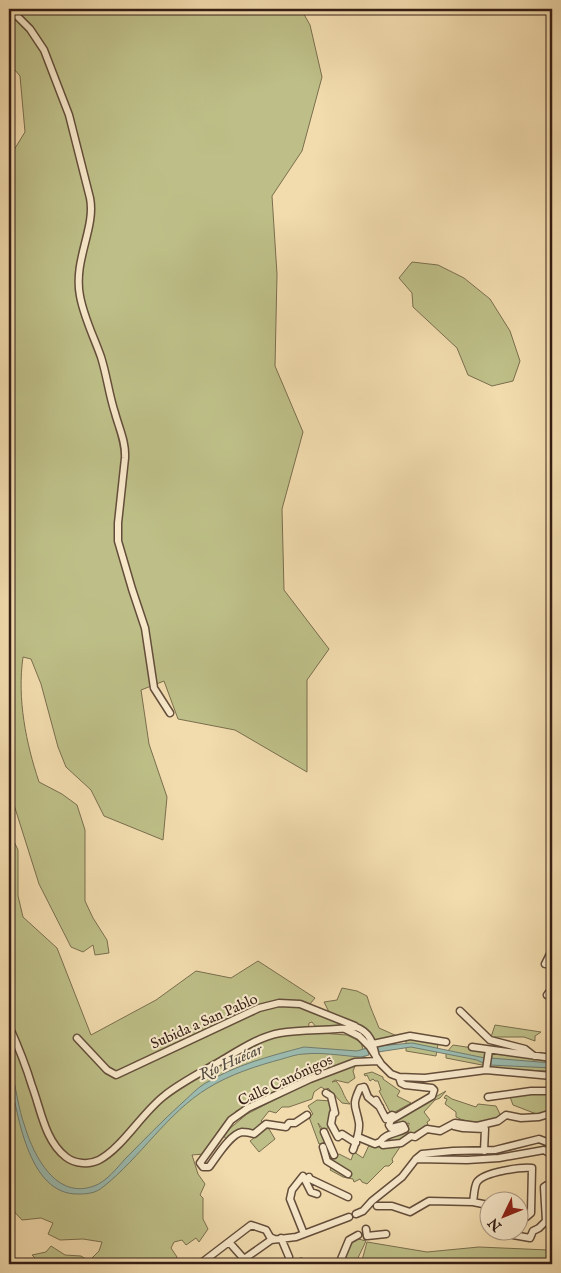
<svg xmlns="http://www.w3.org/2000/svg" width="561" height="1273" font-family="'IM FELL English',serif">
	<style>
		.green { fill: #bebf88; stroke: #7a6e4e }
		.water { fill: #9bbbaf; stroke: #727c71 }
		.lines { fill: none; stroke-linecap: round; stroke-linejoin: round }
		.minor-casing { stroke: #644e3b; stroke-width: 9 }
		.minor { stroke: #f7e8ca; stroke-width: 6 }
		.labels { text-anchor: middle; stroke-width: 4; stroke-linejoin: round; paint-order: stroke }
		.street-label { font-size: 15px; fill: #351e15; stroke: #f7e8ca }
		.water-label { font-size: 16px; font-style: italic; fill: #544d43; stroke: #f7e8ca }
	</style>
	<rect width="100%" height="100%" fill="#f2dcae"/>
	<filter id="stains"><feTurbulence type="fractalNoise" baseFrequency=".004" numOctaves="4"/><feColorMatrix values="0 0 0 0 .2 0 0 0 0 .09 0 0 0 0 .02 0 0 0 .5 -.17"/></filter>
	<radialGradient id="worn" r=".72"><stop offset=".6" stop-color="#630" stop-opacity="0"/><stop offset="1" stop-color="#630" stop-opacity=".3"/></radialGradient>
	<path class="green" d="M9,9H301L310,25L322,77L302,151L272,196L277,274L275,366L303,432L282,509L284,590L329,649L307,680V772L235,730L178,719L164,681L141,690L149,744L167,797L163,840L104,816L91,790L66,767L58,747L41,684L31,659L23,657C17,699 26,743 39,782L62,794L77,805L85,830V901L93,918L107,940L109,953L95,955L93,945L83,952L71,947L39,884L9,789V158L25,132L20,76L9,63Z
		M412,262L438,265L464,278L490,299L510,331L520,361L513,381L492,386L468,375L457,348L413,307L412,293L399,278Z
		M9,831L18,850V896L23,917L57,948L91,1035L156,1000L196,971L231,978L258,961L315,998L305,1010L343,1025L316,1027L312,1022L309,1023L308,1032L347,1035L361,1042L365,1057L311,1077L300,1076L292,1084L236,1111L223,1125L214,1142L204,1154L192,1155L198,1174L205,1184L200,1195L203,1198V1219L208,1229L199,1242L196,1238L186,1245L182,1240L174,1242L171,1248L177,1257L173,1264H41L32,1255L46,1252L51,1246L65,1255L81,1256L89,1261L99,1251L102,1242L83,1239L60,1240L48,1234L53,1223L41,1218L22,1220L9,1206Z
		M342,988L357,991L367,996C370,1008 375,1017 379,1028L397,1036L369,1043L348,1019L330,1014L324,1002L337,1000Z
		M495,1025L541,1032L535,1036V1041L524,1037H491Z
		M406,1039L422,1040L438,1044L436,1056L406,1051Z
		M453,1045L552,1060V1071L486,1070L487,1066L446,1058V1053Z
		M355,1066L353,1071L355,1078L348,1083L335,1080L332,1082L336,1081C343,1088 343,1097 350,1104L342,1103L328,1088L326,1090L321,1087L314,1092L312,1099L289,1107H282L276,1113L269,1111L261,1121L266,1124L258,1131L242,1132L229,1141L222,1135L247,1114L313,1080Z
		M372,1072L383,1077V1079L400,1091L397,1096L411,1103L391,1114L379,1091L381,1090L378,1081H375L373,1079L370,1081L367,1075L365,1076L364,1074Z
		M446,1091L440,1098L435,1100L424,1112L430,1120L427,1122L428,1125L399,1141L402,1144L392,1159L393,1162L389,1166H385L367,1184L362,1182L360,1179L354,1182L353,1179L343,1177L330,1170L333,1163L329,1160L339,1154L351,1160L354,1152L363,1158L370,1143C383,1141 400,1135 409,1125V1123L393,1127L392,1124L394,1120Z
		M546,1092H552V1112L539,1115L513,1105L510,1097Z
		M446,1095L452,1099L476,1107L478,1104L496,1106L500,1114L498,1118C483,1122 471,1125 456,1117V1112L445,1104L447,1099L444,1098Z
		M317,1100L331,1101L333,1112L330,1126L324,1131L318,1123L326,1142L319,1144L309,1117L313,1114L308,1106Z
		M266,1128L269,1129L275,1139L259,1152L250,1141Z
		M355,1238L366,1241L356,1262L343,1259Z
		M367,1242L427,1252L479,1247L548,1250L552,1259V1264H361Z"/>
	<path class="water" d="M412,1043L485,1058V1064L477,1060L411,1047L378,1052L377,1046Z
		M304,1047L357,1051L367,1048L369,1055L361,1057C343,1056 323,1052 304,1054C297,1054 289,1057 282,1059C256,1066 231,1074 208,1088C167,1113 141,1157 103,1187C96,1193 88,1194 79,1194C27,1196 17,1110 9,1073V1065L11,1068C16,1087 18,1108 25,1127C34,1156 56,1200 94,1186C106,1182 117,1168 125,1159C144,1140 162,1121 182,1103C189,1097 196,1089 204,1084C235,1065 270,1056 304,1047Z
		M490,1058L552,1063V1068L490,1065Z"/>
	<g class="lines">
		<defs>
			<path id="minor" d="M9,10L18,17L30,29L44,50L69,115L90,198C96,228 73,260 80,296C84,318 94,337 101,357C107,376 109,395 115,413C119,428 126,442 125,458L118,523V541L132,589L145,628L154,688L170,713
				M552,901V909
				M545,964L552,950
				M547,995L552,988
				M460,1011L490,1040L525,1049L534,1056
				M9,1026C18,1046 26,1066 32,1086C41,1110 45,1141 66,1157C75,1164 89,1165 99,1160C122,1148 142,1113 164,1096C180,1083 200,1073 219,1062C238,1051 258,1037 280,1033C305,1029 331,1031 356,1027C370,1032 373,1043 376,1057
				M345,1029L359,1036L370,1047L381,1064L391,1074L399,1077L425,1078L486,1070L552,1076
				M77,1038L107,1070L116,1075L259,1008L279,1003L300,1004L355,1026
				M373,1044L410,1036L446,1042
				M472,1047L552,1058
				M486,1070L489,1050
				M399,1077L401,1083L405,1085L432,1088L434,1090L432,1096L391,1120L389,1125L391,1128L403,1125L405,1129C396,1134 386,1133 380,1142L383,1145L401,1143L411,1136L415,1137L427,1129L440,1131L455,1123L477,1126L498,1121L506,1115L521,1118L539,1117L552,1113
				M326,1093L331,1096L335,1113H333L331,1124L338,1137L342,1134L356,1143
				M488,1097L531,1091H552
				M376,1100L386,1119L392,1115L394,1116
				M307,1115L295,1123H289L286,1127L266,1124L254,1134C251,1133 246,1132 242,1132C230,1134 216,1158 209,1167H203L200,1163L231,1120L248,1108L310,1079L355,1062L378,1061
				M454,1126L463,1128L485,1129L484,1151
				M324,1132L334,1155
				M358,1137L375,1144L380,1142
				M323,1147L327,1161L348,1174
				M353,1150C356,1142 360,1132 359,1123C356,1105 351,1107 360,1088L364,1087L368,1097L380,1107
				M416,1159L467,1160L499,1158L544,1150L552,1155
				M309,1177L310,1179L348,1197
				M473,1202C474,1197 474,1187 477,1182C484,1172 520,1167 532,1168L531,1213L525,1218L518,1216
				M377,1206H392L410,1212L429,1201L473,1202L488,1205
				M356,1214L363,1211L372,1201L402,1177L416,1159L422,1154L453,1151L495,1150L539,1139L552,1144
				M366,1229L367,1236L386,1234
				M304,1234L290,1199L292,1190L303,1176L311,1192L317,1194
				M513,1235L530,1238L533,1231L539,1228L546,1221L544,1187L550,1183L552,1175
				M281,1238L289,1257
				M229,1242L244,1259
				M200,1264L251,1225L266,1230L270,1237L274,1239
				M237,1264L271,1240L296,1237L349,1217
				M298,1264L301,1262
				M339,1264L349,1240L358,1235"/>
		</defs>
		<use href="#minor" class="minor-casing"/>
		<use href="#minor" class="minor"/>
	</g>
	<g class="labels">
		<g class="street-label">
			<text transform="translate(204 1021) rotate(-24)" y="5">Subida a San Pablo</text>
			<text transform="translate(285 1080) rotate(-25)" y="5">Calle Canónigos</text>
		</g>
		<g class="water-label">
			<text transform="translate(230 1061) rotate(-24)" y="6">Río Huécar</text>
		</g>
	</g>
	<rect width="561" height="1273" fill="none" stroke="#f2dcae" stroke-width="30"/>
	<rect x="10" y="10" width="541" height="1253" fill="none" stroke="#351e15" stroke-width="2.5"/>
	<rect x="15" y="15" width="531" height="1243" fill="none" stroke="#351e15"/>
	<g transform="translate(504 1216) rotate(227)"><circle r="24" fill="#f7e8ca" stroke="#a99782"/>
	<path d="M0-4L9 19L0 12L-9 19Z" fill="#8f2418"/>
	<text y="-8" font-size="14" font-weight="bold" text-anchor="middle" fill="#351e15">N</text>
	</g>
	<rect width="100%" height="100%" filter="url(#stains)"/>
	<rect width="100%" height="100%" fill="url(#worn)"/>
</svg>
